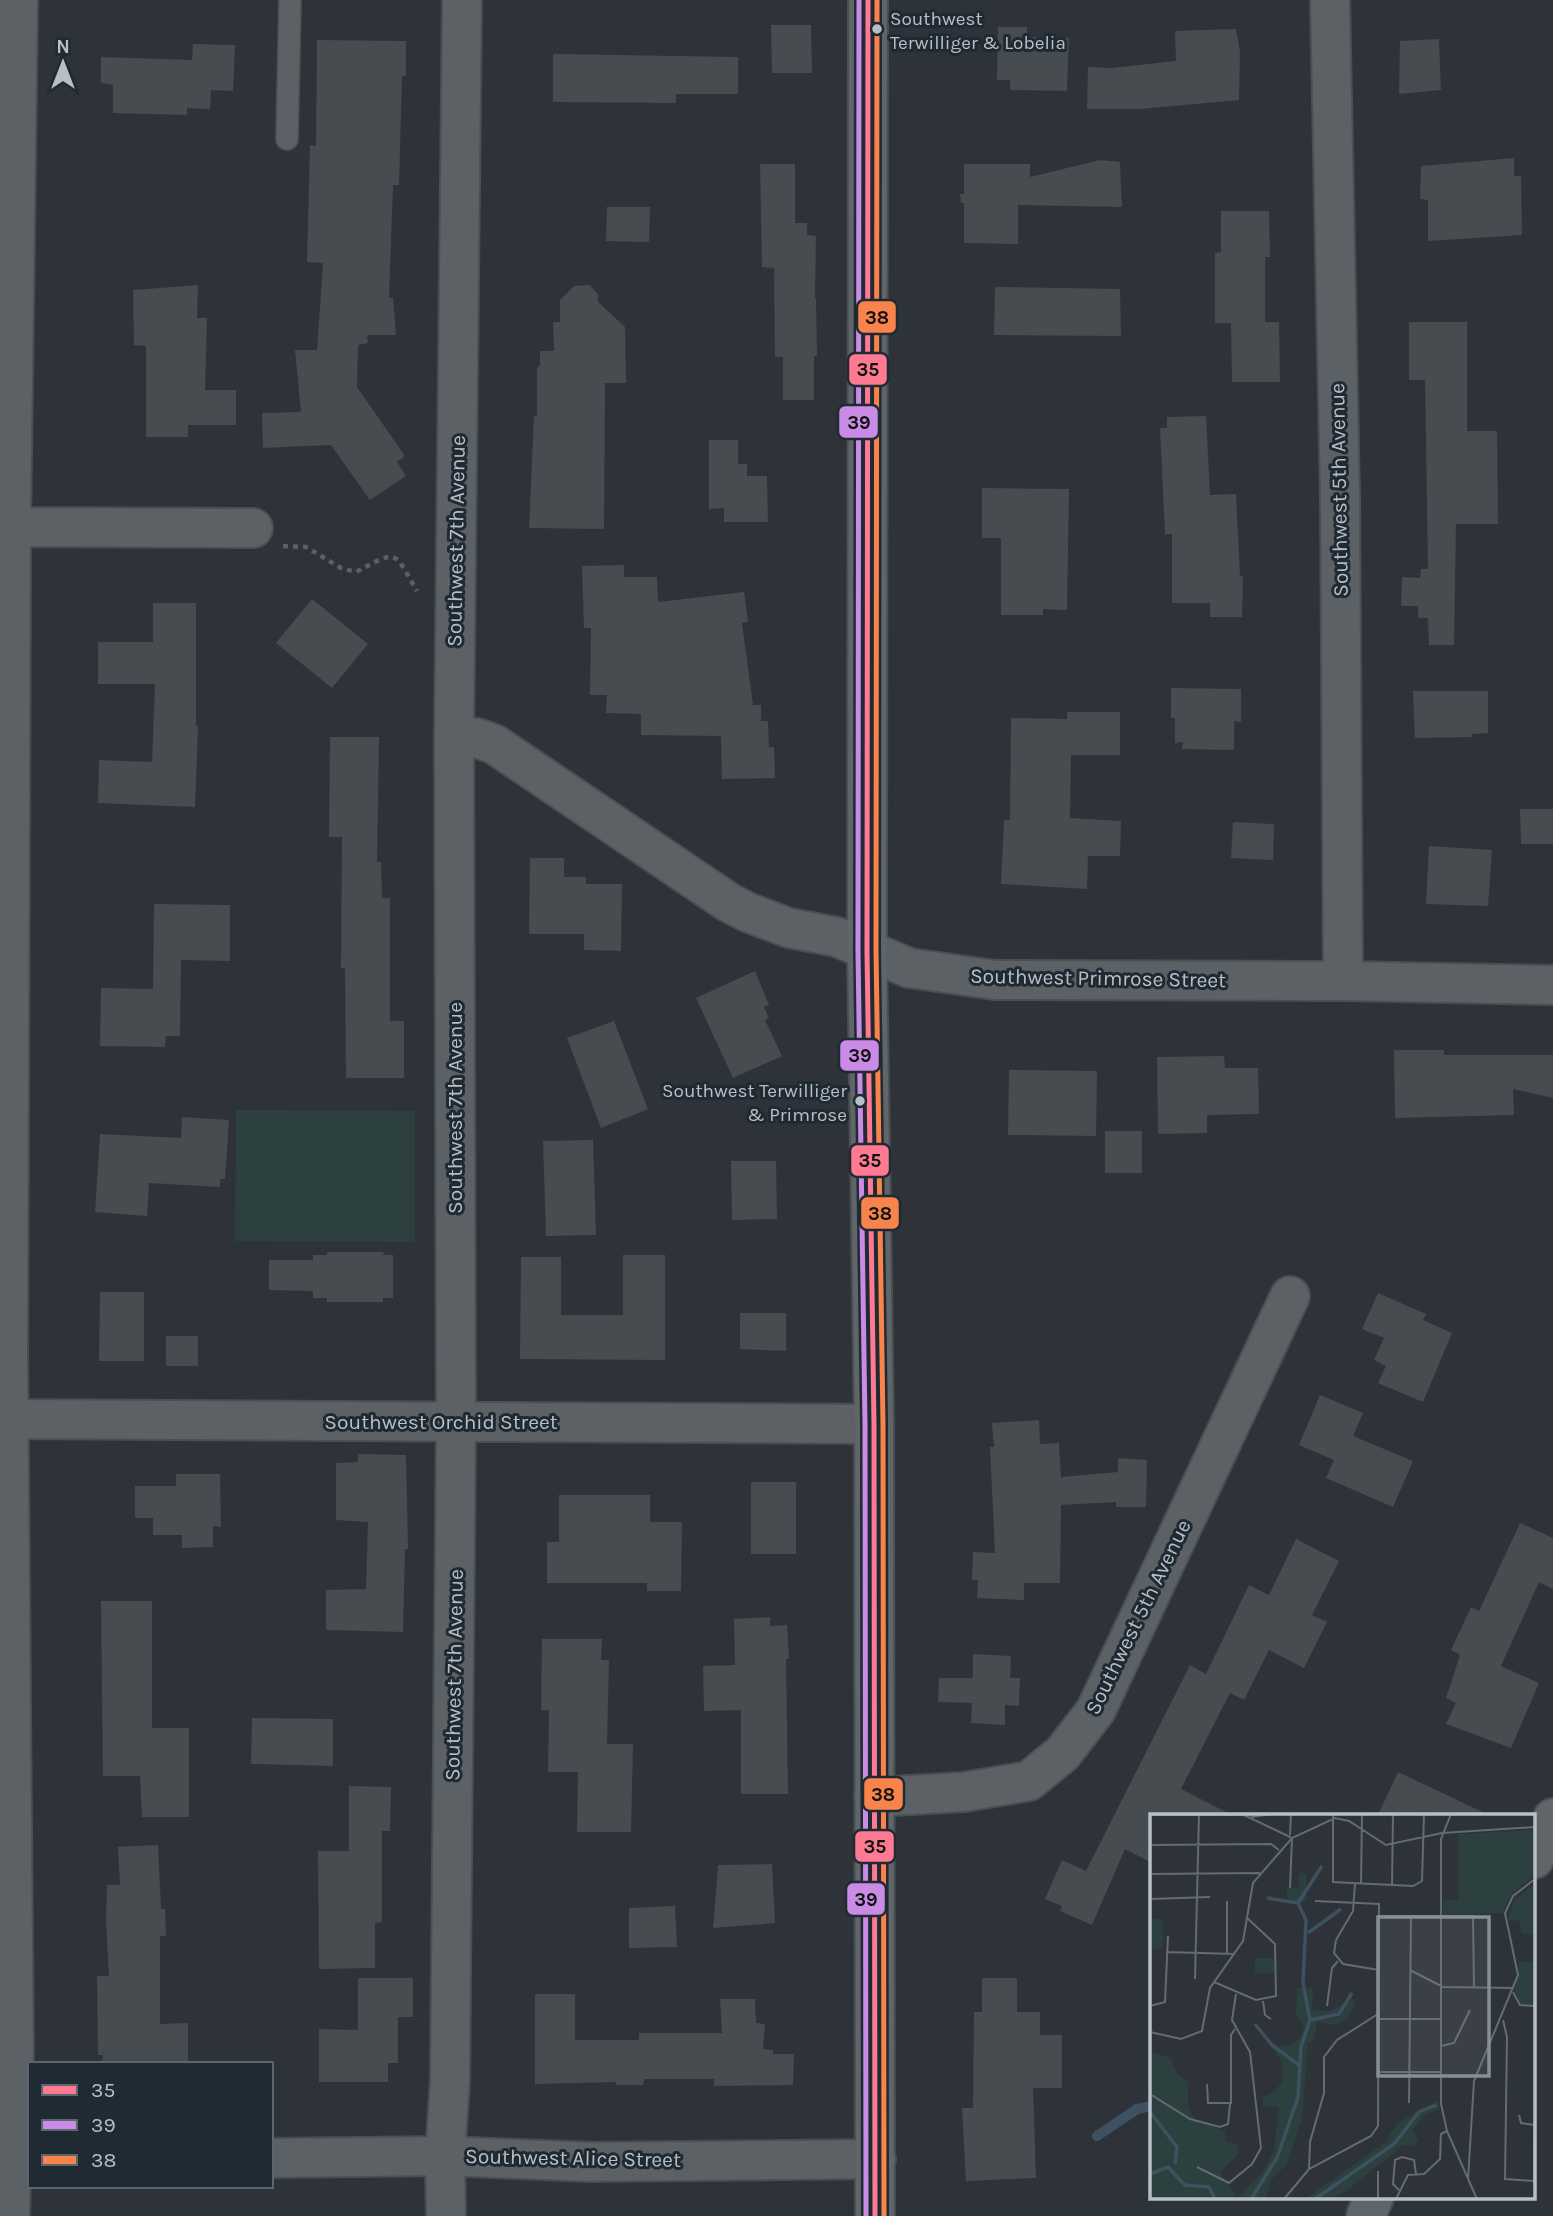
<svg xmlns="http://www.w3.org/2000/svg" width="1553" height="2216" font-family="Karla,sans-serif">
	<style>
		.green { fill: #2c403f }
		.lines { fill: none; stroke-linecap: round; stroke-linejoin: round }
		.stream { stroke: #3d5160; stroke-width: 10 }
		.building { fill: #474c51 }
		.lane-casing { stroke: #4a4f53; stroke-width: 24 }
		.street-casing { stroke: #4a4f53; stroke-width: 42 }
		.secondary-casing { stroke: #4a4f53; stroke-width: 42 }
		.path { stroke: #5a6064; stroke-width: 4.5; stroke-dasharray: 5 5; stroke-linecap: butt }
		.lane { stroke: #5c6166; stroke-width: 21 }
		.street { stroke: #5c6166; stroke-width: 38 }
		.secondary { stroke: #60656a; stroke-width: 38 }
		.bus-1-casing { stroke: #202a32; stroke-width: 10 }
		.bus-2-casing { stroke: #202a32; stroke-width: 10 }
		.bus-3-casing { stroke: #202a32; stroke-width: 10 }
		.bus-1 { stroke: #fe7a93; stroke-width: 5 }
		.bus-2 { stroke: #ca8be6; stroke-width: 5 }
		.bus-3 { stroke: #f8844c; stroke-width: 5 }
		.bus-dot { fill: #b7c0c8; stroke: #202a32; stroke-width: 2.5 }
		.labels { text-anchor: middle; stroke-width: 6; stroke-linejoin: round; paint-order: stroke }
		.bus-label { font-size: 19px; fill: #b7c0c8; stroke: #202a32; text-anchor: start }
		.street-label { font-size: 21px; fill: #b7c0c8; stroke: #202a32 }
		.inset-river { fill: none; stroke: #3d5160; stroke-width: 3.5 }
		.inset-road { fill: none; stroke: #646b72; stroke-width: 2 }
		.view { fill: #878f96; fill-opacity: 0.15; stroke: #878f96; stroke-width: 3.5 }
		.inset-edge { fill: none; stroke: #b7c0c8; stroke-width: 3.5 }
		.line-badge { stroke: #202a32; stroke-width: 2.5 }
		.pale-badge-label { font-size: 19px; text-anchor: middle; font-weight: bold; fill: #111 }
	</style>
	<rect width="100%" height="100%" fill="#2d3338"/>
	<path class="green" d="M236,1110L415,1111V1242L235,1241Z"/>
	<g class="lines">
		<path class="stream" d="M1097,2136L1137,2109L1152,2106"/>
	</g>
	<path class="building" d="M771,25H811L812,73H772Z
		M998,27H1027V37L1069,38L1067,91L1010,90V80H997Z
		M1236,29L1240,52L1239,100L1140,109H1087L1088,67L1112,68L1176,61L1175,31Z
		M1439,39L1441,90L1399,94L1400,41Z
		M317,40L406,41V76H402L399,185H393L389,298H393L396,335H367L368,343L358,345L357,387L405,456L397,462L406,476L370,500L331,445L263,448L262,413L301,412L295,350H317L323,263L307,262L310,145L316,146Z
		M193,44L235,45L233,91L211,90L210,109L187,108V115L113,113V85L101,83V57L192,60Z
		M553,54L738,57V94H676V103L553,102Z
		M1514,158V176H1521L1522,235L1428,241V200L1420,199L1421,166Z
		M1100,160L1120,162L1122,207L1018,205V244L964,243V203H961L960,194H964V164H1030V177Z
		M760,164H795V223H807V235L816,236L815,298H816L817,356H814V400H783V357H775L774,268L762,267Z
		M607,207H650L649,242L606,241Z
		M1221,211H1269L1270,257H1265V322H1279L1280,382H1232L1231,323H1215V253L1221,252Z
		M198,285L197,318H207L205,390H236V425H188V437H146V346L134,345L133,290Z
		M589,285L598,294V302L625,327L626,383H605L604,529L529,528L534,416H537V368L540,365V351H554L553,322H560V300L574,286Z
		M995,287L1120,289L1121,336L994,335Z
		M1409,322H1467V431H1497L1498,524H1456L1454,645H1429L1428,618H1418V606H1401L1402,577L1420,578L1421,569H1428L1425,380H1409Z
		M1206,416L1210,495L1236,494L1240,576L1243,577L1242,617H1210V603H1172V534H1165L1160,428H1167V417Z
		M709,440H738V464H747V476H767L768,522H724V508L709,509Z
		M982,488L1069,489L1067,610L1043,609V615H1001V538H982Z
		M624,565V577H657L658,602L744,592L748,622L742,623L753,705H761V721H768L769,747H774L775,778L722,779L721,736L641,735V714L606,713L607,695H590L591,628H584L582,566Z
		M312,599L368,644L332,688L276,643Z
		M153,603H196V726H198L195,807L98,803L99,760L152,762L155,684H98V642H153Z
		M1171,688L1241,689V722L1234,721V750L1182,749L1183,742L1175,743V718H1171Z
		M1413,691H1488V733L1472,734V737L1415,738Z
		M1067,712H1120V755H1071L1070,818L1121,821L1120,856H1088L1087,889L1001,884L1004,820H1010L1011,718L1067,719Z
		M330,737H379L377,862H381L382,898H390V1021H404V1078H346L345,968H341L342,837H329Z
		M1520,809H1553V844H1521Z
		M1233,822L1274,824L1273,860L1231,858Z
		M1429,846L1492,850L1488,906L1426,904Z
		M530,858H564V877H586V884H622L621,951L584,950V934H529Z
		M154,904L230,905V961L181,960L180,1036H166L165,1047L100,1046L101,988L153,989Z
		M755,971L769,1005L764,1007L769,1018L765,1020L782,1056L733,1078L696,998Z
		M614,1021L648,1109L601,1128L567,1038Z
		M1394,1050H1444V1055H1553V1098L1513,1089L1514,1115L1395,1118Z
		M1224,1056L1225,1068H1258L1259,1114L1207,1115V1133L1158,1134L1157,1057Z
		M1009,1070L1097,1071L1096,1136L1008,1135Z
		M182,1117L229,1120L225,1179H220V1187L149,1183L147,1216L95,1212L100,1134L181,1138Z
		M1105,1131H1142V1173H1105Z
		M593,1140L596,1235L546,1236L543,1141Z
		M731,1161H776L777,1219L732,1220Z
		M327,1252H384L383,1255H393V1298H383V1302H327V1298H313V1291L269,1290V1260H313V1255H327Z
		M623,1255H665V1360L520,1359L521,1257H561V1315H623Z
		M100,1292H144V1361H99Z
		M1378,1293L1426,1314L1423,1320L1452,1333L1423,1402L1378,1383L1386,1366L1374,1360L1384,1338L1362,1329Z
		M740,1313H786V1351L740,1349Z
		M166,1336H198V1366H166Z
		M1320,1395L1363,1413L1353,1436L1413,1461L1393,1507L1326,1478L1334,1460L1299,1445Z
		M1039,1420L1040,1444L1059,1443L1061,1477L1118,1472V1458L1147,1460L1146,1507H1116V1502L1061,1505L1060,1583H1024V1600L977,1598L978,1580H972L973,1552L995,1553L990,1447H994L992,1423Z
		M358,1454L406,1455L408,1549H405L403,1632L326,1630V1590L366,1589L368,1522L336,1520V1463L358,1462Z
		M176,1474H220L221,1527L213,1526V1547L182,1548V1535H153V1518H135V1486H176Z
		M751,1482H796V1554H751Z
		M559,1495H650V1522H682L681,1591H647V1583H547V1542H559Z
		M1520,1523L1553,1538V1589L1539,1582L1501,1666L1539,1683L1511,1748L1446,1724L1456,1703L1446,1698L1460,1655L1451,1650L1471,1607L1479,1611Z
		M1296,1539L1339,1561L1312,1615L1327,1622L1304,1668L1269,1650L1244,1700L1230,1693L1181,1789L1232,1815H1152V1863L1125,1849L1092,1925L1060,1911L1062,1906L1045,1899L1062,1860L1086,1871L1190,1665L1206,1674L1249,1585L1269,1595Z
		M101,1601H152V1728H189V1817H142L140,1776H103Z
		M770,1617V1626L787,1625L789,1659H786L788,1794H741V1710L704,1711L703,1666L735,1665L734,1619Z
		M542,1639H602L601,1660H609L607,1744H633L631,1832H577L578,1772H548L549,1710H541Z
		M973,1654L1011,1656L1010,1678H1020L1019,1706L1005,1705V1725L971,1723L972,1703L938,1702L939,1678H973Z
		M252,1718L333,1719V1766L251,1764Z
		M1398,1772L1489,1815H1378Z
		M349,1786L391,1787L390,1831H382V1922L375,1923V1968L319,1969L318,1851H349Z
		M158,1845L161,1909H165L166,1936H160V2024L188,2023V2064H102L103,2055H98L97,1976H109L106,1921L107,1885H120L118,1847Z
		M772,1864L775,1923L713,1928L718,1865Z
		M675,1906L677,1947L629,1948V1908Z
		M358,1978H413V2017H398V2063H388V2082H319V2029L358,2030Z
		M982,1978H1017V2012H1040V2035H1062V2088H1033L1036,2178L966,2181L962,2108H973L974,2012H982Z
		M535,1994H575V2040H639V2033H722L720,1999H755L756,2023L765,2024L763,2049L773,2050V2054H794L793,2085L714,2086V2079H644L643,2085H616V2082L535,2084Z"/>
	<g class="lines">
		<defs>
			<path id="lane" d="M287,139L290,0"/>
			<path id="street" d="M1330,0L1340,496L1343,981
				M11,527L253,528
				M454,736L477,738L494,744L728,902L747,912L789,928L837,937L909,968L995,980L1343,981L1553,985
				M9,1419L874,1424
				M874,1797L964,1792L1029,1781L1063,1753L1096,1710L1290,1296
				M271,2158L445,2156L591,2162L876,2159
				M10,2216L14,2066L8,1354L11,527L18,0
				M446,2216L445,2156L450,2081L456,1423L454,736L462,0"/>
			<path id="secondary" d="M868,0L867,951L874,1424L875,2216
				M1534,1859L1553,1818
				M1366,2216L1374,2197"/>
		</defs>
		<use href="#lane" class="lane-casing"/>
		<use href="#street" class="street-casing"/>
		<use href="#secondary" class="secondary-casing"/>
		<path class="path" d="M283,546L306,547L341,568L356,572C399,549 393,550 417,591"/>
		<use href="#lane" class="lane"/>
		<use href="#street" class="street"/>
		<use href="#secondary" class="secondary"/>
		<defs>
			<path id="bus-1" d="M868,0L867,951L874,1424L875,2216"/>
			<path id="bus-2" d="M859,0L858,951L865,1424L866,2216"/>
			<path id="bus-3" d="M877,0L876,951L883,1424L884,2216"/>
		</defs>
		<use href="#bus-1" class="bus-1-casing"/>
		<use href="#bus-2" class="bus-2-casing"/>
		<use href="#bus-3" class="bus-3-casing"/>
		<use href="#bus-1" class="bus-1"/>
		<use href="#bus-2" class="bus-2"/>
		<use href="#bus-3" class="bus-3"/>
	</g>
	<g class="bus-dot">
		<circle cx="877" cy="29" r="6"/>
		<circle cx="860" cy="1101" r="6"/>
	</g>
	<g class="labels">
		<g class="bus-label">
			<text x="890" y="25">Southwest<tspan x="890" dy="24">Terwilliger &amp; Lobelia</tspan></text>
			<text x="847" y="1097" text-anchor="end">Southwest Terwilliger<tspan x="847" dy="24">&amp; Primrose</tspan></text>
		</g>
		<g class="street-label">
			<text transform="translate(1339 490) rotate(-91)" y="7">Southwest 5th Avenue</text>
			<text transform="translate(456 541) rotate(-89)" y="7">Southwest 7th Avenue</text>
			<text transform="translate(1098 978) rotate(1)" y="7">Southwest Primrose Street</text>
			<text transform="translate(455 1108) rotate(-90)" y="7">Southwest 7th Avenue</text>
			<text x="441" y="1429">Southwest Orchid Street</text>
			<text transform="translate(1138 1617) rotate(-64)" y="7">Southwest 5th Avenue</text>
			<text transform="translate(454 1675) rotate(-89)" y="7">Southwest 7th Avenue</text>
			<text transform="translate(573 2158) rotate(1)" y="7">Southwest Alice Street</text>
		</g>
	</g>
	<g transform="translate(1150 1814)">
		<rect width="385" height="385" fill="#2d3338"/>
		<path d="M385,16V61L362,79L352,99L293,101V87L308,86V20ZM149,59H156V88H137V74H149ZM385,70V121H380L372,119L369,107L358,106L364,86ZM0,105H13V135H0ZM105,144H124V159H105ZM385,147V191L371,190L365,176L369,148ZM147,174H163L162,196L180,197L202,185L206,191L196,206L184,211L167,208L164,227L158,229L152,303L137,350L121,366L116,385H0V237L21,244L28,261L38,268V293L46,306L75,317L76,327L88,330L89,339L70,358L87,384L113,358L124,337L129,293L113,292V283L125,278L133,265L132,248L121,233L141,231L151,223L154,211L146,200ZM288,286L289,295L275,301L262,316L268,326L264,332L253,331L195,378L180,385H155L236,328L246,310Z" fill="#2c403f"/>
		<path class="inset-river" d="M117,84L148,89M158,119L191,95M160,206L189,200L202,179M105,210L122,231L149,251M0,298L27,333L25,350M0,360L18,353L35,371L59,373L65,385M101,385L127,344L148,283L151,233L160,206L153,169L156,106L148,89L172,52M165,385L244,330L269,298L286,291"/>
		<path class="inset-road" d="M183,0V68L263,72L272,67L274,0M301,0L291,25V290L297,317L327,385M0,1H94L142,24M101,3L122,0M292,19L385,13M140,21L141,0M0,31L121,30L129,36M0,60L110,59M205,70L203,97L186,126L184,139L193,150L229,156M211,70L212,0M242,71L243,0M140,74L142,24M0,85L60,83M229,102H323L324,174M17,138L85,140M77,139V87M260,156L293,173L364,174M45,165L49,0M64,168L106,186L126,182L125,130L96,103M363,178L370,191L385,192M113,187L115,201L121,205M0,192L15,188L18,122M177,192L182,154L188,147M228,205H291M353,206L357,223L355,365L385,367M0,218L31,225L52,217L60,174L93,127L103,69L142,24L185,4L199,7L236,31L292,19M291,232L304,229L320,196M229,258H291M57,270L58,289H81V221L85,215M0,280L40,305L70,313L78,310L80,290M259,289L261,102M369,301L371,309L385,311M47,353L79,369L102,350L111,334L100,238L82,206L86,180M159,355L160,328L174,279V243L187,226L228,200M318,365L324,267L368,161L355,99L363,82L385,65M384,367L385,295M249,376L243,370L245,346L252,343L264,346L266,360M134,385L159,355L221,322L228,312L229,90L165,87M228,385V357M246,385L258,361L274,360L290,345L291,320L297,317"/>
		<path class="view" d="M228,103H339V262H228Z"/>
		<rect width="385" height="385" class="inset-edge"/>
	</g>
	<g class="line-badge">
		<rect x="857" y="300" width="40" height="34" rx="7" fill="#f8844c"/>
		<rect x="848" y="353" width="40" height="33" rx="7" fill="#fe7a93"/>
		<rect x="838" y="405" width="41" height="34" rx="7" fill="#ca8be6"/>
		<rect x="839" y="1039" width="41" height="33" rx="7" fill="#ca8be6"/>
		<rect x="850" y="1144" width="40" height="33" rx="7" fill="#fe7a93"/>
		<rect x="860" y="1196" width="40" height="34" rx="7" fill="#f8844c"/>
		<rect x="863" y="1777" width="41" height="34" rx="7" fill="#f8844c"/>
		<rect x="854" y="1830" width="41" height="33" rx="7" fill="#fe7a93"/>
		<rect x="846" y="1882" width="40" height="34" rx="7" fill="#ca8be6"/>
	</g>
	<g class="pale-badge-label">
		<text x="877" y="324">38</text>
		<text x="868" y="376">35</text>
		<text x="859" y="429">39</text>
		<text x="860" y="1062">39</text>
		<text x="870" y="1167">35</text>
		<text x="880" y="1220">38</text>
		<text x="883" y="1801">38</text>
		<text x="875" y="1853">35</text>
		<text x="866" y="1906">39</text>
	</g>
	<rect x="28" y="2062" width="245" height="126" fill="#202a32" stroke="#5c666e" stroke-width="2"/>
	<rect x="42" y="2085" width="35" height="10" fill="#fe7a93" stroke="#5c666e" stroke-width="2"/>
	<text x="91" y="2097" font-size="21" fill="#b7c0c8">35</text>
	<rect x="42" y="2120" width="35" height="10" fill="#ca8be6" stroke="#5c666e" stroke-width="2"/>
	<text x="91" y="2132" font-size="21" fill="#b7c0c8">39</text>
	<rect x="42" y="2155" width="35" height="10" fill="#f8844c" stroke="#5c666e" stroke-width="2"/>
	<text x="91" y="2167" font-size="21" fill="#b7c0c8">38</text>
	<g transform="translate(63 63)" stroke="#202a32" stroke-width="5" paint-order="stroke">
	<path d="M0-5L12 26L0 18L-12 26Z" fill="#b7c0c8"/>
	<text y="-10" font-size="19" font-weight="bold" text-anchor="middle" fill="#b7c0c8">N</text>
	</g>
</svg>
